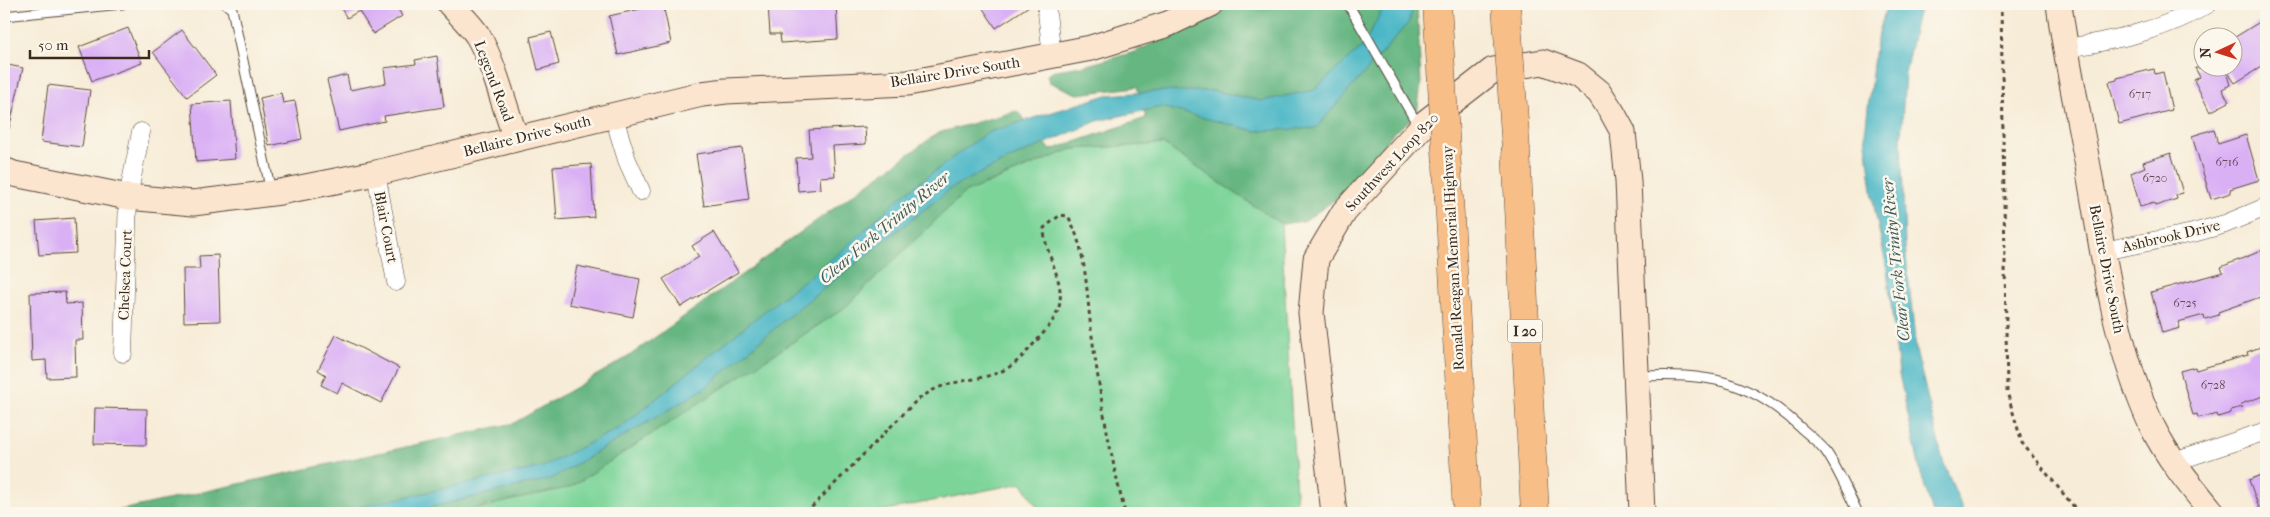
<svg xmlns="http://www.w3.org/2000/svg" width="2270" height="517" font-family="'IM FELL French Canon',serif">
	<style>
		.green { fill: #7cd499; stroke: #5c7f5c }
		.forest { fill: #65b681; stroke: #507050 }
		.water { fill: #4bb7c6; stroke: #437072 }
		.building { fill: #dab0f5 }
		.lines { fill: none; stroke-linecap: round; stroke-linejoin: round }
		.lane-casing { stroke: #57473a; stroke-width: 11 }
		.street-casing { stroke: #57473a; stroke-width: 19 }
		.secondary-casing { stroke: #57473a; stroke-width: 27 }
		.highway-casing { stroke: #57473a; stroke-width: 29 }
		.path { stroke: #57473a; stroke-width: 3; stroke-dasharray: 4 4; stroke-linecap: butt }
		.lane { stroke: #fff; stroke-width: 9 }
		.street { stroke: #fff; stroke-width: 18 }
		.secondary { stroke: #fce5cf; stroke-width: 25 }
		.highway { stroke: #f7be88; stroke-width: 28 }
		.highway-bridge-casing { stroke: #57473a; stroke-width: 29; stroke-linecap: butt }
		.highway-bridge { stroke: #f7be88; stroke-width: 28 }
		.labels { text-anchor: middle; stroke-width: 5; stroke-linejoin: round; paint-order: stroke }
		.number-label { font-size: 12px; fill: #634c54 }
		.shield { fill: #fbf7ec; stroke: #75685c; stroke-width: 1 }
		.shield-label { font-size: 14px; font-weight: bold; fill: #3b2a1e }
		.street-label { font-size: 15px; fill: #3b2a1e; stroke: #fbf7ec }
		.water-label { font-size: 16px; font-style: italic; fill: #415b59; stroke: #fbf7ec }
	</style>
	<rect width="100%" height="100%" fill="#fbf7ec"/>
	<filter id="ink" filterUnits="userSpaceOnUse"><feTurbulence type="fractalNoise" baseFrequency=".02" numOctaves="2"/><feDisplacementMap in="SourceGraphic" scale="10" xChannelSelector="R" yChannelSelector="G"/><feConvolveMatrix kernelMatrix="1 2 1 2 8 2 1 2 1" color-interpolation-filters="sRGB"/></filter>
	<filter id="wash" filterUnits="userSpaceOnUse"><feTurbulence type="fractalNoise" baseFrequency=".0096" numOctaves="4" result="noise"/><feDisplacementMap in="SourceGraphic" scale="20" xChannelSelector="R" yChannelSelector="G"/><feGaussianBlur stdDeviation="1.12" result="paint"/><feColorMatrix in="noise" values="0 0 0 0 0 0 0 0 0 0 0 0 0 0 0 0 0 1.4 0 .05"/><feComposite in="paint" operator="in"/></filter>
	<g filter="url(#wash)">
		<rect width="100%" height="100%" fill="#f7ecd7"/>
		<path class="green" d="M1163,144L1281,224L1297,513H1041L1022,483L872,513H456L490,507L751,369L843,309L964,193L1072,149Z"/>
		<path class="forest" d="M1233,4H1417L1421,84L1417,115L1394,132L1345,193L1304,221L1281,224L1163,144L1072,149L964,193L843,309L571,487L456,513H108L514,423L628,357L938,133L1017,111L1051,150L1146,118L1137,87L1077,94L1049,82L1047,75L1056,70L1087,65L1135,52Z"/>
		<path class="water" d="M1385,4H1414L1409,22L1316,128L1255,131L1161,107L1097,121L1003,162L953,187L795,311L704,389L551,479L407,513H333L542,467L621,427L757,317L837,255L904,194L986,133L1107,95L1162,91H1214L1261,101L1314,90L1364,45Z
			M1887,4H1920L1905,73L1901,138L1905,246L1916,350L1943,461L1964,513H1933L1921,474L1899,374L1887,269L1874,206L1865,134L1875,47Z"/>
		<g id="blocks">
			<path class="building" d="M338,4H395L402,16L373,34L359,11L347,18Z
				M663,4L671,43L618,55L609,16Z
				M768,4H836L838,39L781,43L780,34H770Z
				M980,4H1032L996,28Z
				M2266,18V64L2235,83L2225,68H2232V39Z
				M128,28L142,63L92,81L79,47Z
				M182,30L216,75L187,97L153,52Z
				M551,32L559,64L538,70L530,37Z
				M437,56L444,107L384,116L385,121L339,131L327,80L347,75L350,90L386,83L384,68L416,64L415,60Z
				M8,65L23,68L9,129H4V79L5,80Z
				M2195,68H2225L2230,85L2222,89L2229,102L2210,112L2194,80L2200,77Z
				M2154,69L2155,74L2163,72L2172,110L2119,124L2109,82L2117,80V78Z
				M48,85L90,90L82,147L41,142Z
				M281,93L283,103L295,101L302,139L269,146L260,98Z
				M231,101L235,159L196,162L192,104Z
				M865,127L866,144L833,146L835,176L820,177L821,189L798,191L796,158L811,157L809,130Z
				M2214,129L2218,144L2246,135L2259,180L2230,189L2231,193L2211,199L2192,136Z
				M742,148L749,199L704,206L696,154Z
				M2171,153L2183,193L2176,195L2177,199L2155,206L2154,203L2140,207L2131,173L2145,167L2143,162Z
				M591,164L594,217L557,220L553,167Z
				M74,218L76,253L39,255L36,221Z
				M714,232L738,272L681,307L663,279L699,257L692,246Z
				M2266,249V295L2218,312L2219,315L2205,319L2204,315L2178,322L2180,328L2162,333L2151,292L2223,272L2221,267Z
				M218,255L220,321L184,322L183,269H200L199,256Z
				M577,266L640,279L633,317L569,304Z
				M65,292L66,304L82,303L83,340H75L76,377L47,378L46,360L32,361L30,293Z
				M336,335L399,368L381,403L342,383L337,393L321,385L326,375L318,370Z
				M2266,345V395L2241,404L2242,407L2231,410V413L2218,417L2217,414L2211,416L2210,415L2198,418L2197,414L2193,415L2180,371L2195,367L2196,370L2248,355L2247,352Z
				M95,408L147,409L146,445L94,444Z
				M2266,473V513H2261L2249,480Z"/>
		</g>
	</g>
	<g filter="url(#ink)">
		<use href="#blocks" fill-opacity="0" stroke="#57473a" stroke-width="1"/>
		<g class="lines">
			<defs>
				<path id="lane" d="M226,4L232,9L271,192
					M1348,4L1419,127
					M4,16L122,4
					M1637,376C1707,373 1749,379 1801,428C1809,435 1818,442 1824,449C1836,464 1849,495 1858,513"/>
				<path id="street" d="M1046,4L1052,56
					M2067,48C2115,40 2166,30 2208,4
					M613,114L627,160L641,191
					M376,173L396,282
					M2103,251L2193,233L2225,224L2266,207
					M123,353L128,197L141,132
					M2174,462L2266,431"/>
				<path id="secondary" d="M450,4C459,14 471,25 478,36C496,68 503,104 516,138
					M2059,4C2066,60 2079,116 2089,172C2104,258 2115,346 2152,426C2167,457 2191,486 2213,513
					M4,170L14,174L128,197L193,203L280,192L376,173L702,94L726,91L908,83L1091,48L1168,24L1210,4
					M1334,513L1311,313L1316,259L1344,212L1426,122L1493,70L1543,62L1578,75L1599,92L1612,112L1623,132L1628,181L1642,513"/>
				<path id="highway" d="M1516,150L1535,513
					M1449,199L1467,513"/>
			</defs>
			<use href="#lane" class="lane-casing"/>
			<use href="#street" class="street-casing"/>
			<use href="#secondary" class="secondary-casing"/>
			<use href="#highway" class="highway-casing"/>
			<path class="path" d="M2001,4L2007,392L2022,443L2079,513
				M806,513L916,401C926,394 935,388 946,385C965,379 988,379 1006,369C1019,362 1029,349 1039,338C1048,328 1058,316 1060,302C1063,276 1044,253 1044,228L1060,215L1068,216C1088,253 1086,296 1092,336C1100,395 1110,455 1125,513"/>
			<use href="#lane" class="lane"/>
			<use href="#street" class="street"/>
			<use href="#secondary" class="secondary"/>
			<use href="#highway" class="highway"/>
			<defs>
				<path id="highway-bridge" d="M1437,4L1449,199
					M1506,4L1516,150"/>
			</defs>
			<use href="#highway-bridge" class="highway-bridge-casing"/>
			<use href="#highway-bridge" class="highway-bridge"/>
		</g>
	</g>
	<g class="labels">
		<g class="number-label">
			<text x="2140" y="98">6717</text>
			<text x="2227" y="166">6716</text>
			<text x="2155" y="182">6720</text>
			<text x="2185" y="307">6725</text>
			<text x="2213" y="389">6728</text>
		</g>
		<rect class="shield" x="1507.5" y="319.5" width="35" height="23" rx="4"/>
		<g class="shield-label">
			<text x="1525" y="336">I 20</text>
		</g>
		<g class="street-label">
			<text transform="translate(955 72) rotate(-9)" y="5">Bellaire Drive South</text>
			<text transform="translate(494 81) rotate(69)" y="5">Legend Road</text>
			<text transform="translate(527 136) rotate(-14)" y="5">Bellaire Drive South</text>
			<text transform="translate(1392 162) rotate(-47)" y="5">Southwest Loop 820</text>
			<text transform="translate(386 227) rotate(79)" y="5">Blair Court</text>
			<text transform="translate(2171 236) rotate(-13)" y="5">Ashbrook Drive</text>
			<text transform="translate(1453 258) rotate(-93)" y="5">Ronald Reagan Memorial Highway</text>
			<text transform="translate(2107 269) rotate(79)" y="5">Bellaire Drive South</text>
			<text transform="translate(125 275) rotate(-88)" y="5">Chelsea Court</text>
		</g>
		<g class="water-label">
			<text transform="translate(884 227) rotate(-40)" y="6">Clear Fork Trinity River</text>
			<text transform="translate(1895 260) rotate(-96)" y="6">Clear Fork Trinity River</text>
		</g>
	</g>
	<rect width="2270" height="517" fill="none" stroke="#fbf7ec" stroke-width="20"/>
	<g transform="translate(2218 52) rotate(266)"><circle r="24" fill="#fbf7ec" stroke="#aea59a"/>
	<path d="M0-4L9 19L0 12L-9 19Z" fill="#c8321e"/>
	<text y="-8" font-size="14" font-weight="bold" text-anchor="middle" fill="#3b2a1e">N</text>
	</g>
	<path d="M30 50v8h119v-8" fill="none" stroke="#3b2a1e" stroke-width="2.5"/>
	<text x="38" y="50" font-size="15" fill="#3b2a1e" stroke="#fbf7ec" stroke-width="4" paint-order="stroke">50 m</text>
</svg>
